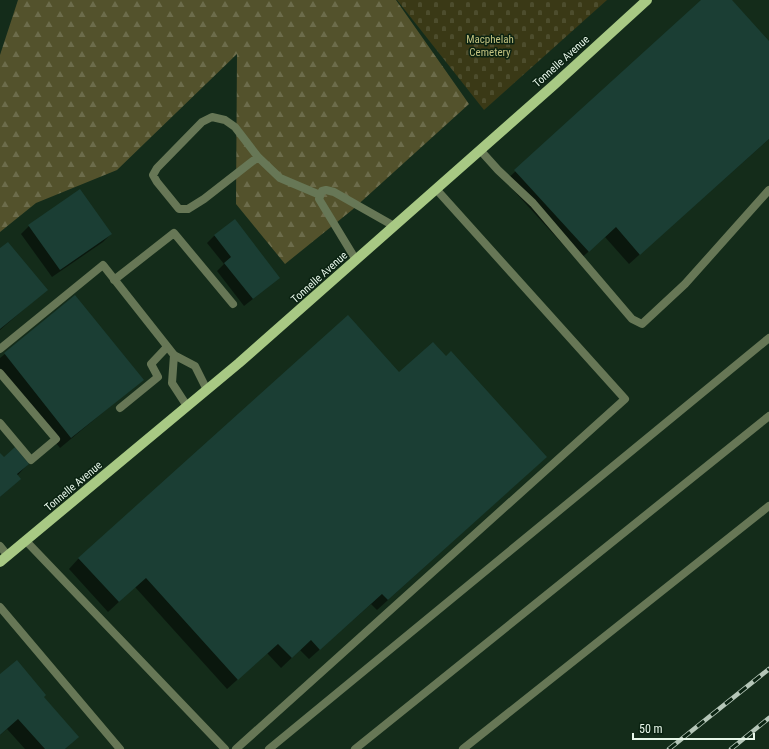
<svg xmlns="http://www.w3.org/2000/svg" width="769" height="749" font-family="'Roboto Condensed',sans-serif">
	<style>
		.forest { fill: url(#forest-firs) }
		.cemetery { fill: url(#cemetery-stones) }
		.shadow { fill: #0007 }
		.building { fill: #1b3e34 }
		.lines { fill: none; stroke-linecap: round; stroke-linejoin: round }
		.service { stroke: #677756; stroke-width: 8 }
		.primary { stroke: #a8c984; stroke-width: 10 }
		.rail-casing { stroke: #b5c6b8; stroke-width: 4.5 }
		.rail { stroke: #0a2211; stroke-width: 3; stroke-dasharray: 9; stroke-linecap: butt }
		.labels { text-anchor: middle; stroke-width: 3; stroke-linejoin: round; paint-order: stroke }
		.park-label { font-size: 11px; fill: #c3c280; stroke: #0a2211 }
		.street-label { font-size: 11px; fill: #e8f7ea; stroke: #0a2211 }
	</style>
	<defs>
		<pattern id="forest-firs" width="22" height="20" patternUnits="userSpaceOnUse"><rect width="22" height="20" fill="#53522c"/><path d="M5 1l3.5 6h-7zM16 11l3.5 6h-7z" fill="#6c6c4b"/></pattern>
		<pattern id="cemetery-stones" width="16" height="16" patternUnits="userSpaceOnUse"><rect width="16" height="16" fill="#3a3916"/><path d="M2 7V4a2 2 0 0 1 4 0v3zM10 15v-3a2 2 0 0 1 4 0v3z" fill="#4d4d2d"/></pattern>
	</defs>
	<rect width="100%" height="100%" fill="#142c1a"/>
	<path class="forest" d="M18,0H396L469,104L352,210L285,264L236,204L237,54L117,170L36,203L0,232V55Z"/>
	<path class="cemetery" d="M397,0H607L484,110Z"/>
	<path class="shadow" d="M703,0H731L769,42V139L629,264L605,237L578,261L505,181Z
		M29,226L111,234L103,242L52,277L21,234Z
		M215,235L279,278L244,306L217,271L224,264L207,243Z
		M0,250L46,290L0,330Z
		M75,297L142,380L60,448L0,372V358Z
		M399,374L546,457L377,610L371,604L309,659L300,650L281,668L267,653L227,689L135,587L108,612L69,569L79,558Z
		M0,454L4,459L28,464L17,476L20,479L0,497Z
		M0,676L43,697L78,737L65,749H25L7,729L0,735Z"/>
	<path class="building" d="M701,0H732L769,41V139L640,255L616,227L589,252L514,170Z
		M80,189L112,234L60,270L28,225Z
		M235,219L280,278L253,299L224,263L231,257L214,235Z
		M8,242L48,290L0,329V248Z
		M75,295L144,380L71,438L4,353Z
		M348,315L399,372L433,342L446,356L451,351L547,457L388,600L382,594L320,650L311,640L292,658L278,644L238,680L146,578L119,602L78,558Z
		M15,447L29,464L17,474L21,479L0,497V453L4,457Z
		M17,660L46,695L44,697L79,737L65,749H45L18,719L0,735V674Z"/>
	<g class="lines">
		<path class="service" d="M480,150L498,170L533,203L632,319L642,324L685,284L769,190
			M258,157L204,199L188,209H179L157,182L153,175L157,168L202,122L212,117L225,120L235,127L258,157L280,178L320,195
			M356,260L319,199L322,191L326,190L334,192L394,226
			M114,280L174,233L233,304
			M0,349L103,265L174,355L195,366L207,390
			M174,355L172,383L187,406
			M0,373L56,439L31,460L0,423
			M120,408L158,377L151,364L167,347
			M26,541L225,749
			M0,546L8,556
			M0,607L120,749
			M236,749L625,399L436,189
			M269,749L769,338
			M355,749L769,416
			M463,749L769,506"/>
		<path class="primary" d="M0,562L239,363L555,84L647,0"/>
		<defs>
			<path id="rail" d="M669,749L769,669
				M731,749L769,718"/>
		</defs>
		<use href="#rail" class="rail-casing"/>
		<use href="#rail" class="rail"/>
	</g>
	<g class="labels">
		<g class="park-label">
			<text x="490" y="43">Macphelah<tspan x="490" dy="13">Cemetery</tspan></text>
		</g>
		<g class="street-label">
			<text transform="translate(561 61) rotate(-42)" y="4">Tonnelle Avenue</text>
			<text transform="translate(319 277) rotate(-42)" y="4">Tonnelle Avenue</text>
			<text transform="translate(73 486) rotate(-40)" y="4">Tonnelle Avenue</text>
		</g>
	</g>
	<path d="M633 733v6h121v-6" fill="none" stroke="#e8f7ea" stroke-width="2"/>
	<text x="639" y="733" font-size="12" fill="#e8f7ea" stroke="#0a2211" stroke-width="3" paint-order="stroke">50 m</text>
</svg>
